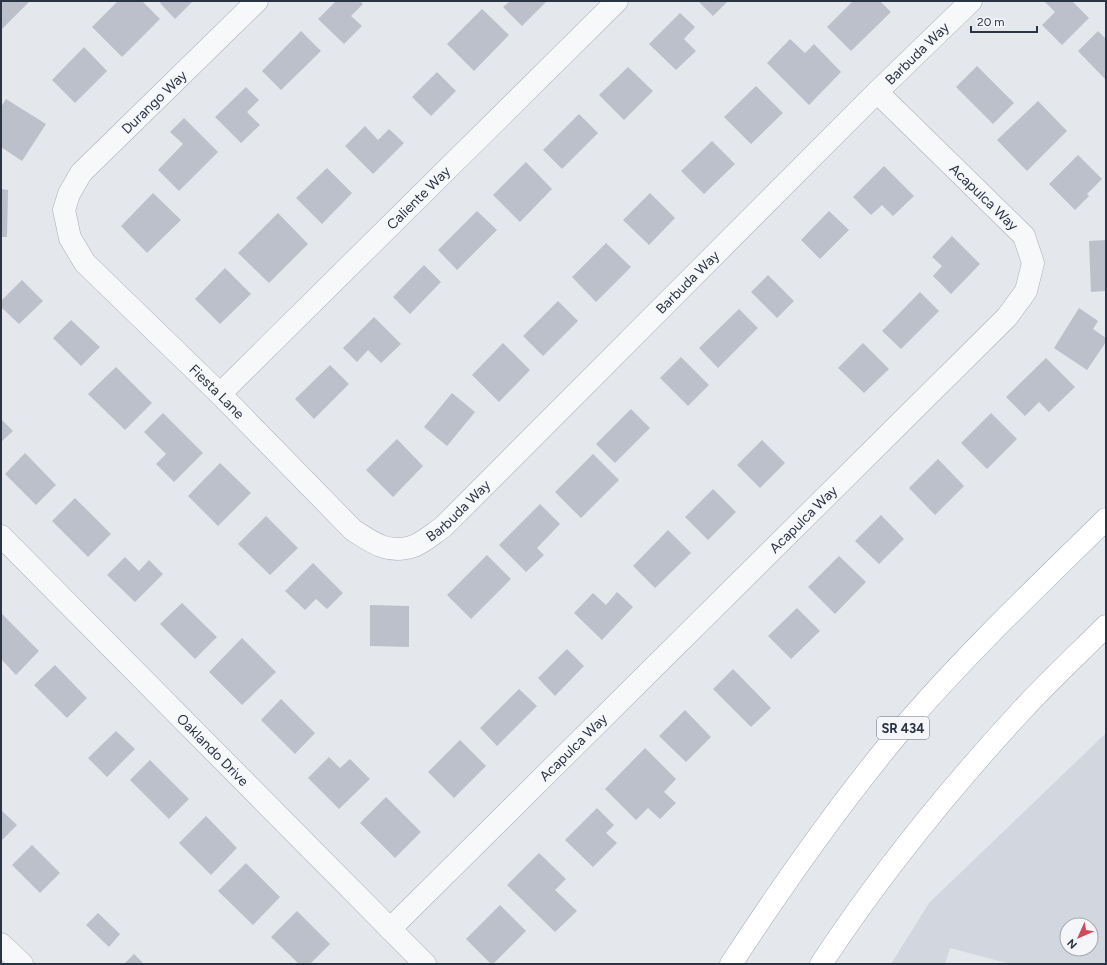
<svg xmlns="http://www.w3.org/2000/svg" width="1107" height="965" font-family="Figtree,sans-serif">
	<style>
		.built { fill: #d2d6de; fill-rule: evenodd }
		.building { fill: #bbc0ca }
		.lines { fill: none; stroke-linecap: round; stroke-linejoin: round }
		.minor-casing { stroke: #a9aeb7; stroke-width: 23 }
		.major-casing { stroke: #a3abb8; stroke-width: 23 }
		.minor { stroke: #f7f8fa; stroke-width: 22 }
		.major { stroke: #fff; stroke-width: 22 }
		.labels { text-anchor: middle; stroke-width: 3; stroke-linejoin: round; paint-order: stroke }
		.shield { fill: #f4f6f9; stroke: #676e7b; stroke-width: 1 }
		.shield-label { font-size: 13px; font-weight: bold; fill: #2b3445 }
		.street-label { font-size: 14px; fill: #2b3445; stroke: #f4f6f9 }
	</style>
	<rect width="100%" height="100%" fill="#e4e7ec"/>
	<path class="built" d="M1106,733V964H1011L950,948L945,964H891L929,903ZM1067,925H1091V949H1067Z"/>
	<path class="building" d="M1,1H30L1,30Z
		M118,1H142L160,19L122,57L92,27Z
		M162,1H193L175,19L160,3Z
		M336,1H360L363,4L351,16L362,26L344,44L318,19Z
		M510,1H547L522,26L503,7Z
		M698,1H728L713,16Z
		M853,1H880L891,12L851,51L827,27Z
		M1046,1H1072L1089,18L1062,45L1042,25L1055,12L1045,2Z
		M482,9L509,35L474,71L447,44Z
		M680,13L695,27L684,39L696,51L676,70L649,44Z
		M301,31L321,51L281,90L262,71Z
		M1098,31L1106,39V80L1078,51Z
		M790,39L805,53L814,44L841,72L809,105L767,63Z
		M84,47L107,71L75,103L52,80Z
		M977,66L1014,103L993,124L956,87Z
		M628,67L653,91L624,120L599,95Z
		M437,72L456,91L431,116L412,97Z
		M756,86L783,113L751,144L724,117Z
		M246,87L259,100L247,112L260,125L241,143L215,117Z
		M6,99L46,124L22,161L1,147V107Z
		M1038,101L1067,131L1027,171L997,140Z
		M579,114L598,133L562,169L543,150Z
		M184,118L218,152L179,191L158,170L183,144L170,132Z
		M365,126L378,140L389,129L404,143L373,174L345,146Z
		M712,141L735,164L704,194L681,171Z
		M1078,155L1102,179L1087,194L1089,196L1075,210L1049,184Z
		M526,162L552,189L520,222L493,195Z
		M884,166L914,196L893,216L882,205L871,215L853,197Z
		M327,168L352,193L322,224L296,198Z
		M1,189L8,190L7,237H1Z
		M153,193L181,220L147,253L121,226Z
		M650,193L675,218L649,245L623,220Z
		M477,211L497,230L457,270L438,250Z
		M829,211L849,230L820,259L801,240Z
		M278,213L308,244L269,283L238,253Z
		M952,236L980,264L951,294L933,276L942,266L932,257Z
		M1106,240V291L1091,292L1089,241Z
		M606,243L631,267L596,302L572,277Z
		M424,265L441,282L410,314L393,297Z
		M225,268L251,294L220,324L195,299Z
		M768,275L794,301L777,318L751,292Z
		M22,280L43,301L19,324L1,307V301Z
		M920,292L939,311L901,349L882,331Z
		M558,301L578,321L543,356L523,336Z
		M1079,308L1098,321L1093,329L1106,338V342L1087,370L1054,348Z
		M739,309L758,328L718,368L699,348Z
		M374,317L401,344L381,363L368,350L357,362L343,348Z
		M71,320L100,347L81,366L53,338Z
		M503,343L530,370L499,402L472,375Z
		M863,343L889,369L864,393L838,368Z
		M681,357L709,385L688,406L660,378Z
		M1046,358L1075,387L1049,412L1039,402L1025,416L1006,397Z
		M330,365L349,384L314,419L295,399Z
		M116,367L152,403L125,430L88,394Z
		M452,393L475,412L447,446L424,427Z
		M631,409L650,428L615,463L596,444Z
		M163,413L203,453L174,482L156,464L166,454L144,432Z
		M991,413L1017,439L987,469L961,443Z
		M1,419L13,431L1,442Z
		M397,439L423,466L393,497L366,470Z
		M762,440L785,463L760,488L737,465Z
		M25,453L56,485L36,505L5,474Z
		M593,454L619,480L581,518L555,492Z
		M938,459L964,486L935,515L909,488Z
		M220,463L251,493L218,526L188,496Z
		M713,489L736,512L708,540L685,517Z
		M75,498L111,534L88,557L52,521Z
		M540,504L560,524L537,548L544,555L526,572L499,545Z
		M881,515L904,539L879,564L855,541Z
		M266,516L298,548L270,575L238,544Z
		M668,530L691,553L655,588L633,566Z
		M487,555L511,579L471,619L447,595Z
		M839,556L866,582L835,614L808,587Z
		M125,557L139,571L149,560L163,574L135,602L107,575Z
		M313,563L343,593L327,609L316,599L305,610L285,591Z
		M617,592L633,607L602,640L574,613L593,593L606,605Z
		M182,603L217,637L195,659L160,624Z
		M370,605L409,606V647L370,646Z
		M797,608L820,631L791,659L768,636Z
		M1,613L39,651L16,675L1,659Z
		M242,638L276,672L242,705L209,672Z
		M567,649L584,666L555,696L538,678Z
		M55,665L87,698L67,718L34,685Z
		M733,669L771,708L751,727L713,689Z
		M519,689L537,706L497,746L480,728Z
		M281,699L315,733L295,754L261,720Z
		M685,710L711,737L686,762L659,736Z
		M116,731L135,749L107,777L88,758Z
		M460,740L486,766L454,798L428,772Z
		M645,748L676,779L664,792L676,803L660,819L648,808L636,820L605,789Z
		M329,757L340,768L350,759L370,779L339,809L308,778Z
		M150,760L189,799L169,819L130,780Z
		M386,797L421,832L395,858L360,823Z
		M597,808L614,825L606,833L617,843L593,867L565,840Z
		M1,810L17,825L1,841Z
		M206,816L237,848L211,875L179,843Z
		M32,845L60,873L40,893L12,865Z
		M539,853L566,879L555,890L577,911L555,932L507,885Z
		M246,863L280,897L253,925L218,891Z
		M500,905L526,931L493,964H491L466,939Z
		M297,911L330,944L310,964H299L271,937Z
		M98,913L120,934L109,947L86,925Z
		M134,954L144,964H124Z"/>
	<g class="lines">
		<defs>
			<g id="minor">
				<path id="s1" d="M257,1L81,173L69,194L64,210L70,238L85,263L220,394L353,530C373,543 389,555 414,546C424,542 434,533 443,527L877,92L971,1"/>
				<path id="s2" d="M220,394L617,1"/>
				<path id="s3" d="M1,536L425,964"/>
				<path id="s4" d="M390,929L1007,317L1026,291L1033,263L1024,236L877,92"/>
				<path d="M1,944L22,964"/>
			</g>
			<path id="major" d="M731,964C784,883 839,804 902,729C965,655 1037,587 1106,519
				M821,964C881,873 950,788 1024,708C1050,680 1079,653 1106,626"/>
		</defs>
		<use href="#minor" class="minor-casing"/>
		<use href="#major" class="major-casing"/>
		<use href="#minor" class="minor"/>
		<use href="#major" class="major"/>
	</g>
	<g class="labels">
		<rect class="shield" x="877" y="717" width="52" height="22" rx="3"/>
		<g class="shield-label">
			<text x="903" y="733">SR 434</text>
		</g>
		<g class="street-label">
			<text dy="5" stroke="none"><textPath href="#s1" startOffset="1494">Barbuda Way</textPath></text>
			<text transform="translate(154 102) rotate(-44)" y="5">Durango Way</text>
			<text dy="5" stroke="none"><textPath href="#s2" startOffset="279">Caliente Way</textPath></text>
			<text transform="translate(984 197) rotate(44)" y="5">Acapulca Way</text>
			<text dy="5" stroke="none"><textPath href="#s1" startOffset="1170">Barbuda Way</textPath></text>
			<text dy="5" stroke="none"><textPath href="#s1" startOffset="529">Fiesta Lane</textPath></text>
			<text dy="5" stroke="none"><textPath href="#s1" startOffset="846">Barbuda Way</textPath></text>
			<text dy="5" stroke="none"><textPath href="#s4" startOffset="582">Acapulca Way</textPath></text>
			<text dy="5" stroke="none"><textPath href="#s4" startOffset="258">Acapulca Way</textPath></text>
			<text dy="5" stroke="none"><textPath href="#s3" startOffset="301">Oaklando Drive</textPath></text>
		</g>
	</g>
	<rect width="1107" height="965" fill="none" stroke="#2b3445" stroke-width="4"/>
	<g transform="translate(1079 937) rotate(225)"><circle r="19" fill="#f4f6f9" stroke="#a4a8b1"/>
	<path d="M0-3L7 15L0 10L-7 15Z" fill="#d1495b"/>
	<text y="-6" font-size="11" font-weight="bold" text-anchor="middle" fill="#2b3445">N</text>
	</g>
	<path d="M971 26v6h66v-6" fill="none" stroke="#2b3445" stroke-width="2"/>
	<text x="977" y="26" font-size="12" fill="#2b3445" stroke="#f4f6f9" stroke-width="3" paint-order="stroke">20 m</text>
</svg>
